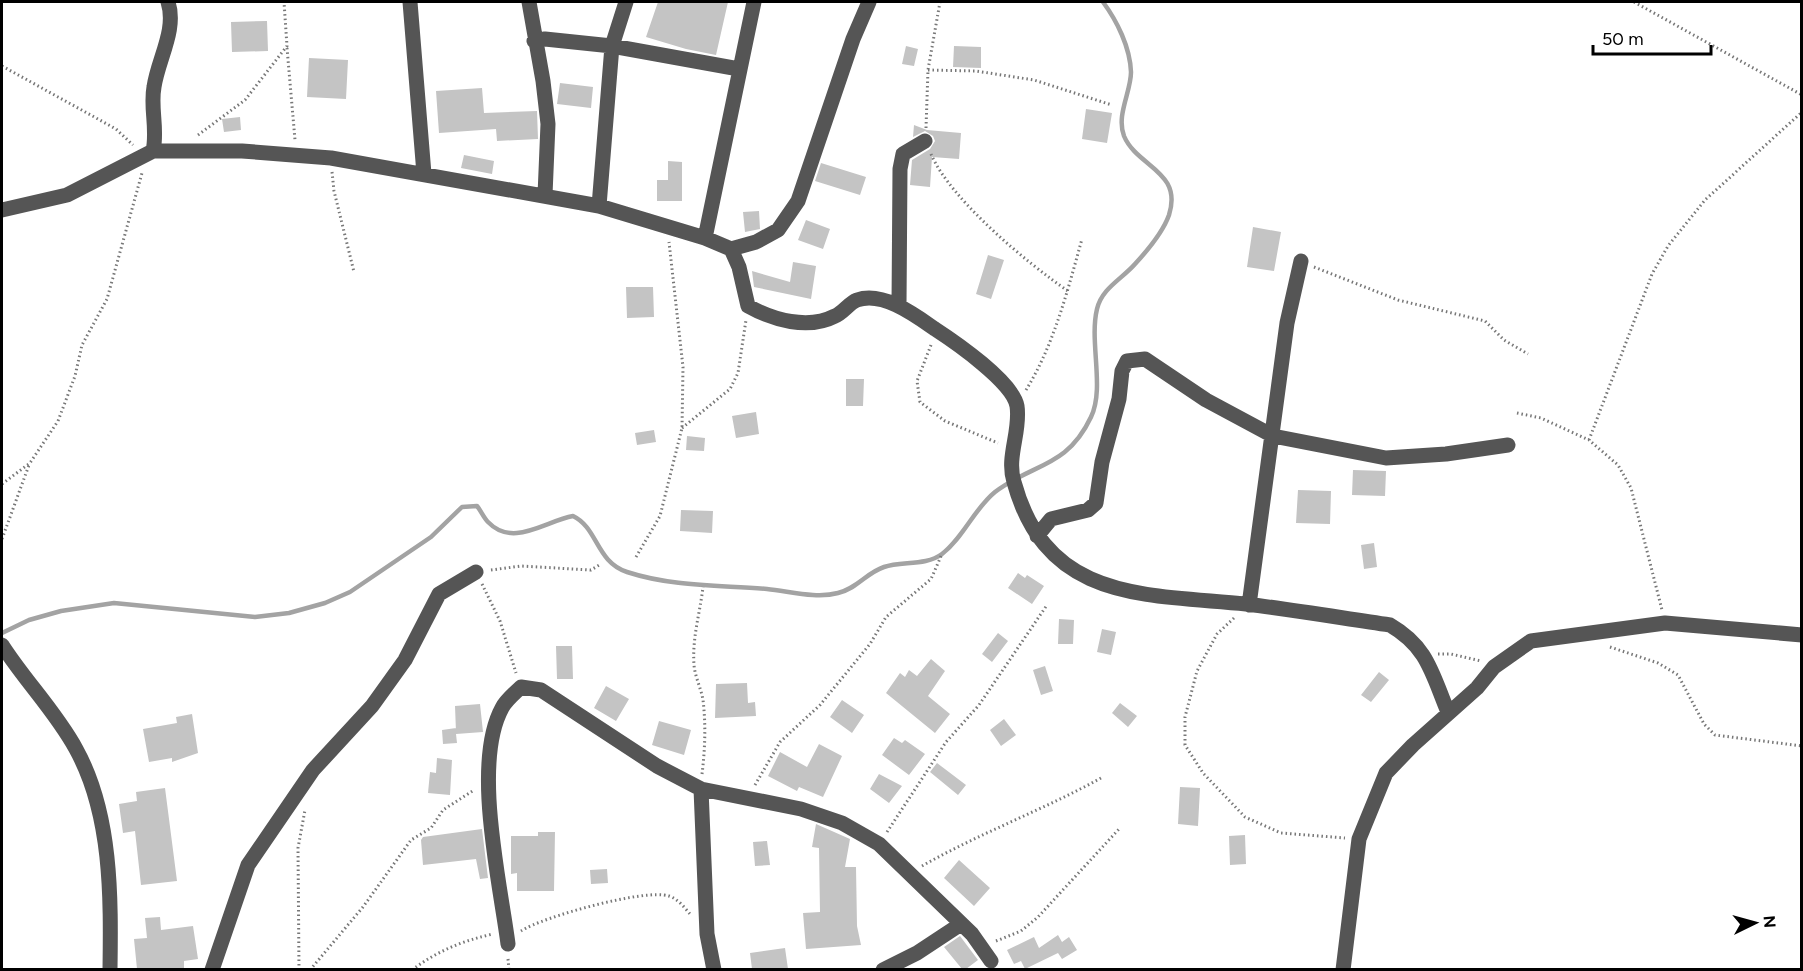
<svg xmlns="http://www.w3.org/2000/svg" width="1803" height="971" font-family="Figtree,sans-serif">
	<style>
		.lines { fill: none; stroke-linecap: round; stroke-linejoin: round }
		.stream { stroke: #a3a3a3; stroke-width: 4.5 }
		.building { fill: #c4c4c4 }
		.path { stroke: #777; stroke-width: 3; stroke-dasharray: 1.5 3; stroke-linecap: butt }
		.minor { stroke: #555; stroke-width: 15 }
	</style>
	<rect width="100%" height="100%" fill="#fff"/>
	<g class="lines">
		<path class="stream" d="M2,633L29,620L61,611L114,603L255,617L289,613L325,603L350,592L431,537L462,507L477,506C481,511 484,518 488,522C513,548 545,521 573,516C598,528 596,562 627,572C673,587 721,585 767,589C789,591 816,599 838,593C858,588 866,573 884,567C902,561 926,566 942,554C963,538 974,509 995,492C1033,463 1067,468 1091,417C1105,388 1089,342 1097,309C1102,288 1122,279 1135,264C1147,251 1163,232 1169,215C1183,171 1137,167 1124,136C1116,115 1131,92 1131,72C1130,47 1117,21 1103,2"/>
	</g>
	<path class="building" d="M658,2H728L716,55L686,49L646,37Z
		M267,21L268,51L232,52L231,22Z
		M906,46L918,49L914,66L902,64Z
		M954,46L981,47V68L953,67Z
		M309,58L348,60L346,99L307,97Z
		M560,83L593,87L591,108L557,104Z
		M482,88L484,113L537,111L538,139L497,141L496,129L439,133L436,91Z
		M1086,109L1112,113L1107,143L1082,139Z
		M240,117L241,130L224,132L222,119Z
		M914,125L927,130L961,133L959,159L932,157L930,187L910,185L912,160L930,149L935,141L933,136L925,131L913,137Z
		M464,155L494,161L492,174L461,168Z
		M668,161L682,162V201H657V180H668Z
		M821,163L866,177L860,195L815,181Z
		M759,211L760,229L745,232L743,212Z
		M806,220L830,229L823,249L798,240Z
		M1253,227L1281,232L1274,271L1247,267Z
		M988,255L1004,260L991,299L976,294Z
		M793,262L816,266L811,299L754,287L752,271L790,282Z
		M626,287H653L654,317L627,318Z
		M846,379H864L863,406H846Z
		M756,412L759,434L736,438L732,416Z
		M654,430L656,442L637,445L635,433Z
		M687,436L705,438L704,451L686,450Z
		M1353,470L1386,471L1385,496L1352,495Z
		M1298,490L1331,491L1330,524L1296,523Z
		M681,510L713,511L712,533L680,531Z
		M1374,543L1377,567L1364,569L1361,545Z
		M1018,573L1025,578L1027,575L1044,586L1032,604L1008,588Z
		M1059,619L1074,620L1073,644H1058Z
		M1102,629L1116,632L1111,655L1097,652Z
		M998,633L1008,641L992,662L982,654Z
		M556,646H572L573,679H557Z
		M931,659L945,671L928,696L950,714L935,733L886,693L900,673L905,677L909,670L917,676Z
		M1045,666L1053,691L1041,695L1033,670Z
		M1379,672L1389,680L1371,702L1361,695Z
		M747,683L748,703L755,702L756,716L715,718L716,684Z
		M606,686L629,699L616,721L594,708Z
		M842,700L864,715L852,733L830,717Z
		M1120,703L1137,716L1128,727L1112,713Z
		M480,704L483,732L456,734L457,743L443,744L442,730L456,728V732L455,706Z
		M192,714L198,753L172,762V758L149,762L143,729L177,723L176,717Z
		M1004,719L1016,735L1001,746L990,730Z
		M659,721L691,730L684,755L652,745Z
		M894,738L902,743L905,740L925,754L909,775L882,755Z
		M819,744L842,756L823,797L799,787L797,791L768,776L780,752L807,767Z
		M437,758L452,760L450,795L428,793L430,772L436,773Z
		M937,763L966,785L958,795L930,772Z
		M879,774L902,786L889,803L870,789Z
		M1180,787L1200,788L1198,826L1178,824Z
		M165,788L177,881L141,885L135,831L123,833L119,804L137,801L136,792Z
		M816,824L850,839L845,867H856L857,926L861,945L806,949L803,913L820,912L819,848L812,847Z
		M482,829L488,878L480,879L476,859L423,865L421,840L423,837Z
		M538,832H555L554,891H517V873L511,874V836H538Z
		M1245,835L1246,864L1230,865L1229,836Z
		M767,841L770,865L755,866L753,842Z
		M959,860L990,888L974,906L944,878Z
		M607,869L608,883L591,884L590,870Z
		M160,917L161,930L193,926L198,959L184,961V969H137L134,939L147,938L145,918Z
		M1058,935L1062,942L1069,937L1077,950L1062,959L1058,953L1025,969L1021,961L1014,964L1007,950L1034,937L1039,948Z
		M960,936L978,960L966,969H962L944,947Z
		M785,948L788,969H752L750,953Z"/>
	<g class="lines">
		<path class="path" d="M1634,2L1802,95
			M287,48L295,140
			M2,66L116,129L133,145
			M928,70L976,71L1034,80L1112,105
			M926,128L928,70L940,2
			M198,135L245,100L287,46L284,2
			M931,154C950,199 1027,263 1068,291
			M332,172L334,191L354,272
			M1314,267L1398,300L1485,321L1504,340L1528,354
			M931,345L917,381L920,402L945,421L998,443
			M1026,390C1054,345 1068,289 1082,239
			M1517,413L1541,418L1589,440L1618,465L1631,488L1662,610
			M682,428L730,389L738,373L746,320
			M1589,440L1652,274L1668,246L1705,200L1802,112
			M2,484L30,463L58,421L75,376L82,345L107,299L142,173
			M2,539L29,465
			M636,557L660,516L682,428L683,367L669,242
			M491,570L521,566L591,570L601,564
			M482,584L500,621L516,673
			M1234,618L1217,634L1197,671L1185,717V745L1203,773L1245,817L1281,833L1345,838
			M1610,647L1658,663L1678,675L1704,724L1715,735L1802,746
			M1438,654H1451L1481,661
			M702,774C705,750 706,725 703,700C701,688 695,677 694,665C692,638 700,613 703,587
			M755,785L780,742L820,705L870,644L886,617L931,579L942,554
			M887,832L946,742L979,705L1047,605
			M922,866C980,833 1043,810 1101,778
			M521,931C542,917 646,888 669,896C678,899 684,907 690,914
			M996,941L1021,931L1038,917L1119,829
			M508,959L509,970
			M299,970L298,848L305,810
			M310,970L363,907L411,840L431,828L443,810L474,790
			M412,970C437,951 462,941 493,934"/>
		<path class="minor" d="M410,2L424,174
			M529,2L543,81L548,124L545,195
			M534,41L545,39L612,46L739,69
			M153,151H242L331,158L599,206L705,238L731,249L739,267L748,306C773,320 808,330 835,316C843,313 849,303 857,300C883,291 915,315 935,329C955,342 1013,382 1017,406C1021,431 1006,457 1014,482C1047,602 1144,594 1246,604C1294,610 1342,618 1390,625C1428,647 1432,674 1448,712
			M599,206L612,46L626,2
			M2,210L67,195L153,151C158,129 150,108 154,87C158,59 177,30 168,2
			M705,238L754,2
			M731,249L756,242L778,230L798,201L853,39L869,2
			M899,306L900,169L903,154L925,141
			M1037,536L1051,519L1088,510L1096,503L1102,462L1119,399L1122,371L1127,361L1145,359L1206,400L1273,436L1386,458L1446,454L1508,445
			M1249,605L1287,323L1301,261
			M2,645C25,681 56,712 76,749C112,814 111,897 110,970
			M701,789L707,934L714,970
			M508,944C500,882 472,763 502,708C506,700 515,693 521,687L541,690L657,766L701,789L801,809L842,823L879,844L972,934L991,961
			M212,970L248,865L313,770L372,706L405,660L439,594L476,572
			M883,970L917,953L961,924
			M1343,970L1359,839L1386,773L1413,745L1477,688L1494,667L1531,641L1665,623L1802,635"/>
	</g>
	<rect width="1803" height="971" fill="none" stroke="#000000" stroke-width="6"/>
	<g transform="translate(1755 923) rotate(85)" stroke="#ffffff" stroke-width="4.5" paint-order="stroke">
	<path d="M0-4.5L10 22L0 15L-10 22Z" fill="#000000"/>
	<text y="-9" font-size="16" font-weight="bold" text-anchor="middle" fill="#000000">N</text>
	</g>
	<path d="M1593 45v9h118v-9" fill="none" stroke="#000000" stroke-width="3"/>
	<text x="1602" y="45" font-size="18" fill="#000000" stroke="#ffffff" stroke-width="4.5" paint-order="stroke">50 m</text>
</svg>
